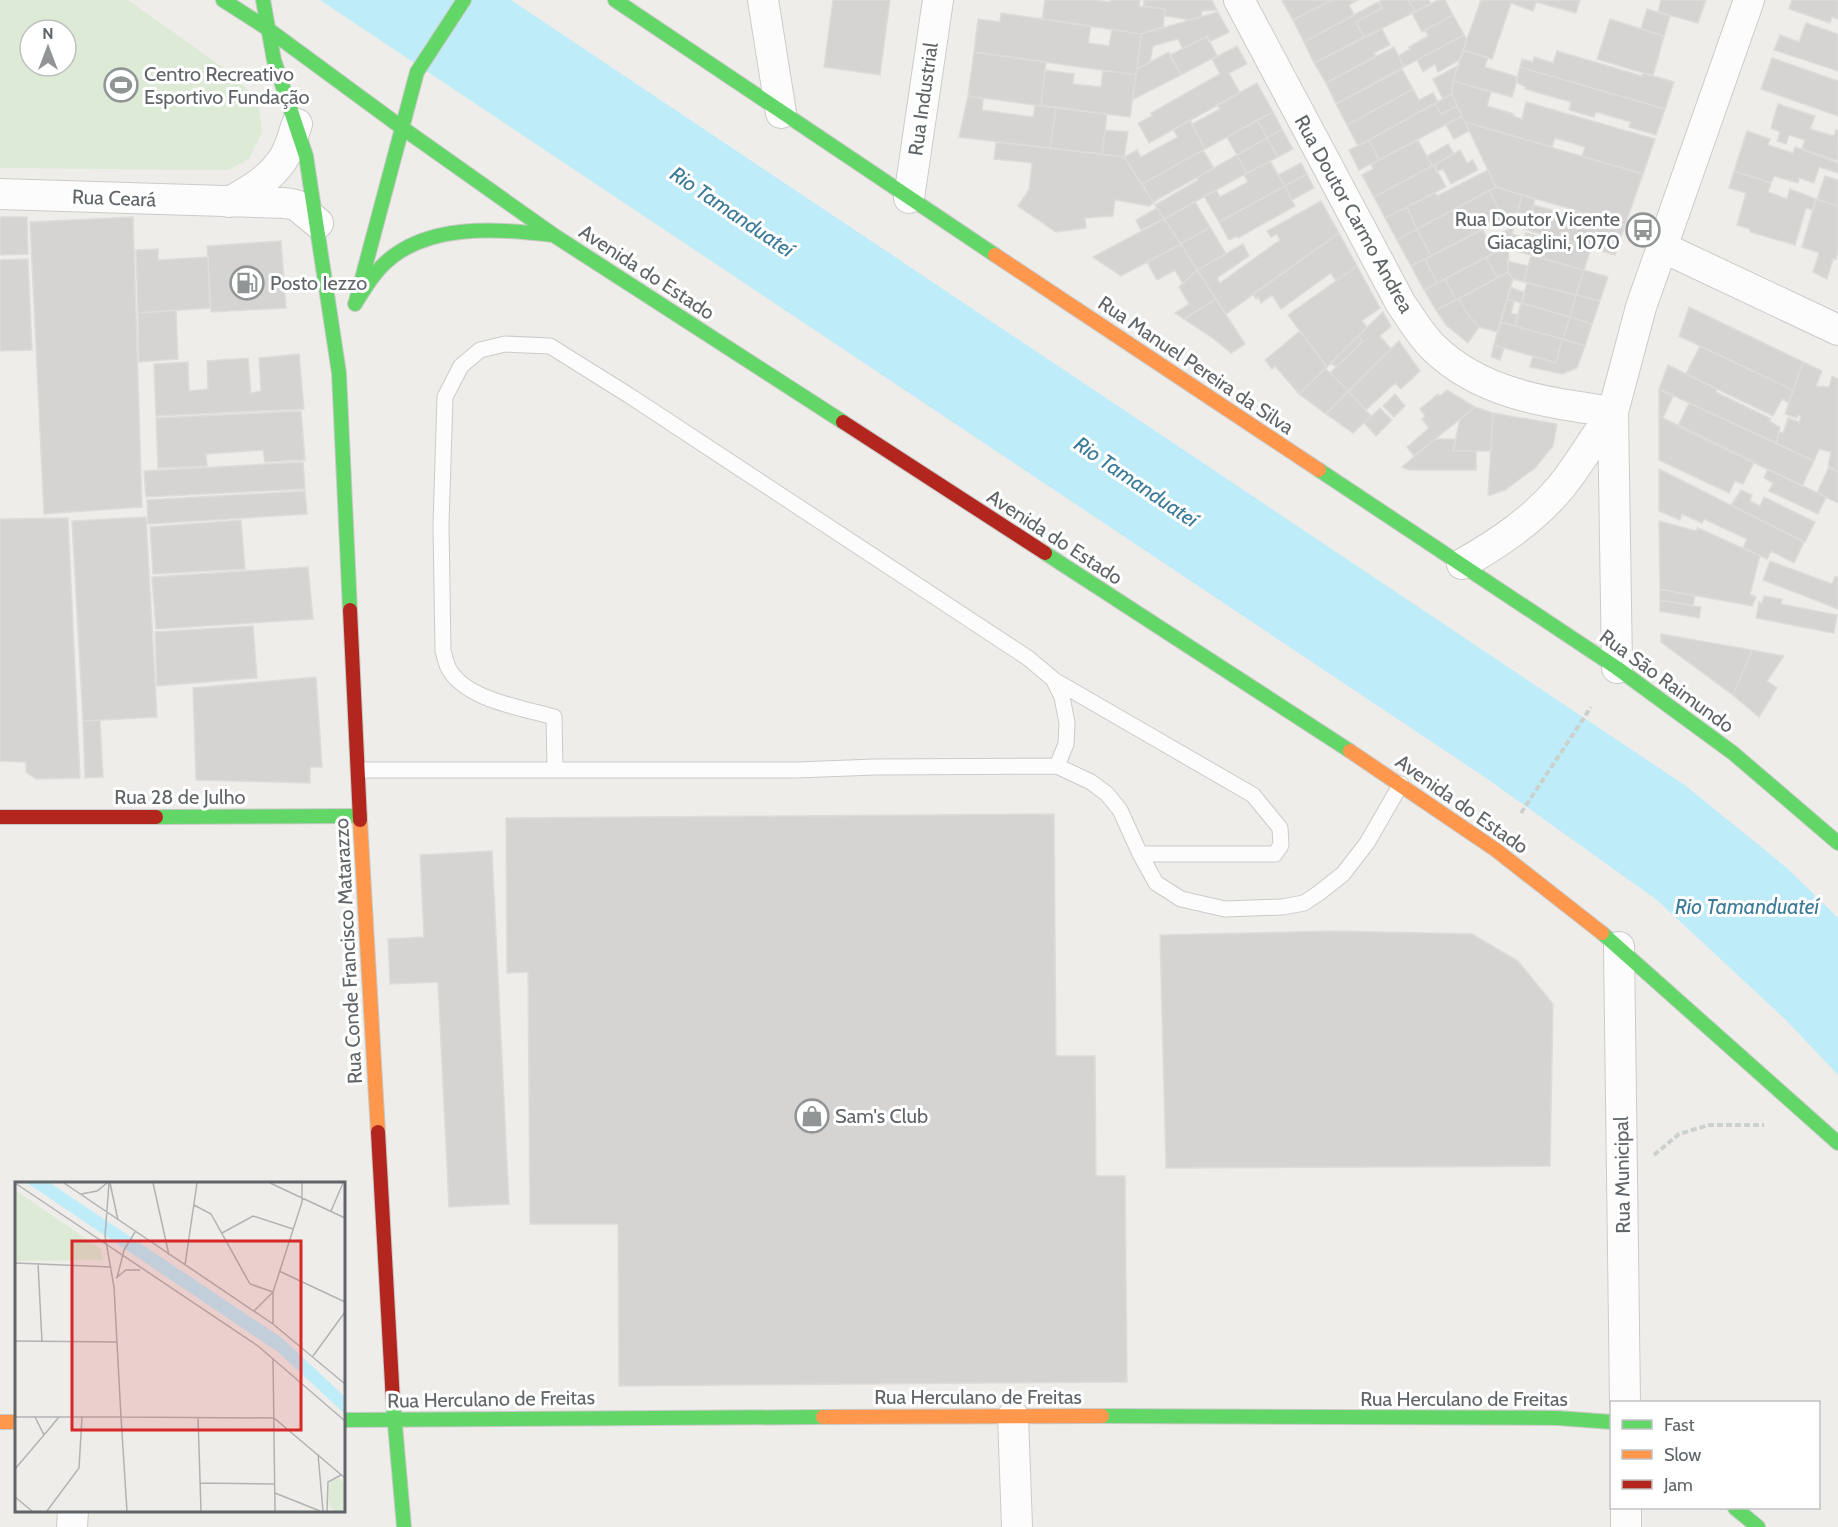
<svg xmlns="http://www.w3.org/2000/svg" width="1838" height="1527" font-family="Cabin,sans-serif">
	<style>
		.green { fill: #dcead6; fill-rule: evenodd }
		.water { fill: #bfecf9 }
		.building { fill: #d5d4d3; stroke: #dedcd9; stroke-width: 1.5 }
		.lines { fill: none; stroke-linecap: round; stroke-linejoin: round }
		.lane-casing { stroke: #cbcbca; stroke-width: 17 }
		.street-casing { stroke: #cbcbca; stroke-width: 32 }
		.fast-casing { stroke: #c9cac9; stroke-width: 16 }
		.slow-casing { stroke: #c9cac9; stroke-width: 16 }
		.jam-casing { stroke: #c9cac9; stroke-width: 16 }
		.path { stroke: #cbd1cc; stroke-width: 4; stroke-dasharray: 6 3; stroke-linecap: butt }
		.lane { stroke: #fdfcfc; stroke-width: 15 }
		.street { stroke: #fdfcfc; stroke-width: 30 }
		.fast { stroke: #63d668; stroke-width: 14 }
		.slow { stroke: #ff974d; stroke-width: 14 }
		.jam { stroke: #b3261e; stroke-width: 14 }
		.labels { text-anchor: middle; stroke-width: 6; stroke-linejoin: round; paint-order: stroke }
		.poi-label { font-size: 20px; fill: #5f6568; stroke: #fff; text-anchor: start }
		.street-label { font-size: 20px; fill: #5f6568; stroke: #fff }
		.water-label { font-size: 21px; font-style: italic; fill: #3c7b98; stroke: #fff }
		.inset-road { fill: none; stroke: #b1b3b2; stroke-width: 1.5 }
		.view { fill: #d62828; fill-opacity: 0.15; stroke: #d62828; stroke-width: 3 }
		.inset-edge { fill: none; stroke: #5f6568; stroke-width: 3 }
	</style>
	<rect width="100%" height="100%" fill="#efedea"/>
	<path class="green" d="M0,0H128L228,71L258,100L262,132L249,159L228,170L0,168ZM30,30H66V66H30Z"/>
	<path class="water" d="M320,0H511L1686,786L1787,868L1838,918V1075L1786,1020L1657,900L1486,778Z"/>
	<path class="building" d="M833,0H890L880,75L824,67Z
		M1045,0H1094L1110,2V0H1140L1139,6L1165,9L1163,27L1141,34L1042,19Z
		M1144,0H1212L1217,10L1202,11L1201,17L1191,20L1165,16V9L1144,6Z
		M1284,0H1332L1293,20L1282,1Z
		M1332,0H1358L1349,5L1354,15L1304,42L1293,20Z
		M1382,0H1408L1415,12L1364,37L1356,22L1382,8L1378,2Z
		M1408,0H1429L1431,4L1415,12Z
		M1438,0H1445L1453,15L1422,32L1412,13Z
		M1481,0H1537L1533,11L1511,3L1492,59L1463,50Z
		M1537,0H1580L1576,13L1536,2Z
		M1661,0H1706L1698,23L1658,12Z
		M1792,0H1838V19L1832,17L1830,23L1789,9Z
		M1378,2L1382,8L1356,22L1364,37L1314,63L1304,42Z
		M1647,9L1670,16L1664,36L1641,29Z
		M1218,12L1229,32L1209,42L1207,36L1183,49L1178,39L1153,46L1150,62L1137,69L1141,34Z
		M1001,13L1091,26L1088,43L1109,46L1112,29L1141,34L1136,75L974,52L978,19L1000,22Z
		M1453,15L1464,35L1404,67L1398,56L1410,49L1409,47L1428,36L1425,30Z
		M1610,19L1664,36L1653,76L1597,59Z
		M1806,23L1838,34V71L1774,50L1780,35L1799,42Z
		M1382,29L1390,45L1374,53L1376,56L1326,83L1314,63Z
		M1464,35L1467,40L1460,60L1438,72L1435,64L1423,72L1417,60Z
		M1207,36L1217,56L1181,75L1170,55Z
		M1237,46L1247,64L1229,73L1240,93L1149,143L1138,123L1152,116L1151,113L1220,74L1212,59Z
		M1394,47L1404,67L1336,104L1326,83Z
		M1463,50L1488,57L1485,67L1518,77L1512,97L1453,81Z
		M1557,51L1642,76L1643,73L1674,82L1665,109L1520,67L1522,59L1533,62L1534,57L1553,63Z
		M974,52L1046,62L1041,106L968,96Z
		M1169,52L1181,75L1132,100L1137,69Z
		M1772,58L1838,81V116L1761,89Z
		M1459,65L1453,81L1452,94L1443,99L1433,79Z
		M1520,67L1665,109L1656,135L1629,127L1631,122L1596,112L1594,117L1569,110L1571,102L1525,89L1526,87L1516,82Z
		M1402,69L1413,89L1347,125L1336,104Z
		M1045,70L1074,74L1073,84L1101,87L1103,70L1136,75L1130,117L1041,106Z
		M1453,81L1491,92L1487,106L1514,114L1513,116L1522,119L1526,102L1655,139L1643,174L1582,156L1585,147L1555,138L1552,147L1465,122L1452,94Z
		M1257,83L1273,112L1205,149L1192,124L1220,109L1217,105Z
		M1413,89L1419,100L1433,93L1438,102L1358,146L1347,125Z
		M1452,94L1457,106L1441,114L1435,103Z
		M968,96L983,99L982,110L1033,117L1035,105L1056,107L1050,148L959,137Z
		M1435,103L1441,114L1457,106L1462,116L1379,160L1369,140Z
		M1778,104L1815,116L1810,129L1834,136L1836,130H1838V161L1802,149L1805,140L1789,135L1786,144L1777,141L1780,132L1771,128Z
		M1056,107L1107,114L1102,154L1050,148Z
		M1273,112L1282,129L1267,138L1257,120Z
		M1462,116L1469,131L1454,139L1446,125Z
		M1190,120L1205,149L1142,184L1124,157L1137,150L1141,157L1178,137L1173,130Z
		M1257,120L1267,138L1237,155L1227,137Z
		M1465,122L1643,174L1625,225L1496,187Z
		M1282,129L1293,149L1278,157L1267,138Z
		M1105,130L1128,132L1124,157L1102,154Z
		M1747,131L1770,139L1768,145L1793,153L1795,147L1838,163V173L1819,167L1814,183L1799,178L1798,183L1774,176L1771,183L1734,171Z
		M1267,138L1278,157L1247,173L1237,155Z
		M1369,140L1379,160L1359,170L1349,150Z
		M1418,140L1432,166L1374,197L1362,175L1373,169L1371,164Z
		M996,142L1124,157L1154,203L1149,206L1115,200L1113,216L1085,218L1086,228L1056,232L1018,206L1029,190L1032,163L994,159Z
		M1448,144L1454,154L1432,166L1427,156Z
		M1203,150L1214,168L1153,202L1142,184Z
		M1460,150L1467,163L1473,160L1478,170L1451,184L1443,169L1437,172L1434,165Z
		M1237,155L1247,173L1164,219L1155,205L1198,180L1196,178Z
		M1270,161L1285,186L1219,222L1204,196L1216,190L1220,197L1248,182L1244,175Z
		M1301,163L1307,174L1285,186L1278,175Z
		M1434,165L1446,187L1385,218L1374,197Z
		M1488,170L1496,187L1417,229L1407,207L1435,193L1437,196Z
		M1734,171L1771,183L1768,192L1787,199L1790,189L1816,199L1812,210L1806,208L1795,245L1750,232V229L1737,225L1746,193L1729,188Z
		M1307,174L1314,188L1292,200L1285,186Z
		M1825,176L1838,180V206L1817,199Z
		M1285,186L1295,206L1238,238L1237,236L1229,240L1219,222Z
		M1496,187L1522,195L1518,211L1504,219L1489,191Z
		M1489,191L1504,219L1431,256L1417,229Z
		M1522,195L1535,199L1527,230L1514,226Z
		M1816,199L1838,206V252L1836,259H1833L1827,279L1813,272L1819,253L1802,247Z
		M1321,201L1339,233L1226,314L1197,270L1243,244L1249,256L1217,278L1220,283L1280,240L1277,234L1271,237L1267,231Z
		M1195,202L1210,227L1181,244L1164,219Z
		M1534,205L1598,223L1591,248L1527,230Z
		M1407,207L1417,229L1397,240L1385,218Z
		M1157,208L1164,219L1141,230L1136,220Z
		M1569,209L1625,225L1615,255L1591,248L1598,223L1567,214Z
		M0,217H27L28,254L0,255Z
		M133,217L142,507L44,514L30,222Z
		M1164,219L1181,244L1121,276L1093,257Z
		M1514,226L1509,246L1495,253L1488,240Z
		M1210,227L1226,254L1197,270L1181,244Z
		M1417,229L1431,256L1411,266L1397,240Z
		M1482,229L1495,253L1437,283L1425,259Z
		M1339,233L1357,266L1336,281L1331,273L1281,309L1272,295L1261,303L1258,297L1256,299L1253,294Z
		M1526,233L1556,242L1557,239L1565,240L1591,248L1584,270L1520,252Z
		M1512,234L1525,238L1520,252L1508,249Z
		M281,241L286,308L211,312L207,246Z
		M1181,244L1197,270L1183,284L1175,270L1157,280L1147,262Z
		M1509,246L1508,272L1497,278L1486,257Z
		M158,249V260L208,257L210,308L138,313L136,250Z
		M1531,255L1584,270L1576,295L1524,282Z
		M1486,257L1497,278L1456,300L1445,279Z
		M28,259L32,350L0,351V260Z
		M1425,259L1437,283L1424,290L1411,266Z
		M1507,261L1528,266L1524,282L1513,279L1508,273Z
		M1357,266L1380,308L1362,321L1367,327L1327,367L1288,315Z
		M1197,270L1216,299L1184,319L1175,313L1189,304L1179,287Z
		M1584,270L1608,277L1600,301L1576,295Z
		M1508,272L1513,279L1498,332L1479,327L1466,312L1459,299Z
		M1445,279L1456,300L1436,310L1424,290Z
		M1527,283L1576,295L1570,317L1521,303Z
		M1510,287L1525,293L1521,303L1507,299Z
		M1576,295L1600,301L1592,324L1570,317Z
		M1216,299L1245,344L1231,353L1214,339L1184,319Z
		M1459,299L1466,312L1479,327L1468,343L1446,325L1436,310Z
		M1507,299L1514,302L1511,313L1518,315L1515,326L1500,322Z
		M1521,303L1570,317L1563,339L1515,326Z
		M1689,307L1803,362L1793,390L1679,336Z
		M176,310L178,359L139,362L138,313Z
		M1383,312L1391,326L1380,336L1391,349L1349,391L1330,373L1363,341L1358,336Z
		M1570,317L1592,324L1585,346L1563,339Z
		M1500,322L1562,339L1556,363L1494,345Z
		M1300,331L1327,367L1299,394L1275,366L1272,369L1265,360Z
		M1358,336L1363,341L1336,367L1331,363Z
		M1562,339L1585,346L1577,368L1562,374L1530,367L1533,356L1556,363Z
		M1399,341L1420,371L1401,389L1395,383L1366,410L1348,391Z
		M1494,345L1504,348L1500,360L1491,357Z
		M1700,346L1793,390L1789,403L1782,399L1773,416L1686,374Z
		M299,354L304,409L156,416L154,364L188,362L189,391L208,389L207,361L248,358L251,393L261,391L259,358Z
		M1803,362L1822,371L1816,386L1829,387L1832,376L1838,379V472L1828,467L1831,452L1819,449L1814,461L1776,443L1779,432L1783,433L1788,418L1799,422L1801,416L1798,415L1797,418L1785,414Z
		M1668,365L1717,389L1716,392L1771,419L1769,421L1780,427L1776,443L1659,389Z
		M1325,368L1349,391L1326,414L1299,394Z
		M1659,389L1673,396L1663,418L1659,416Z
		M1447,390L1475,407L1414,456L1407,447L1429,428L1422,419L1425,416L1420,409L1438,394L1440,396Z
		M1348,391L1371,416L1353,433L1326,414Z
		M1395,394L1405,406L1394,417L1383,406Z
		M1689,403L1814,461L1802,486L1678,426Z
		M1475,407L1493,413L1491,451H1453L1460,419Z
		M1380,408L1392,420L1376,436L1364,423Z
		M301,411L305,460L265,462L263,450L206,454L207,466L158,468L156,418Z
		M1493,413L1557,424L1553,446L1535,468L1505,490L1488,496Z
		M1659,416L1754,462L1743,484L1735,481L1729,493L1659,460Z
		M1435,439H1456L1453,451H1476V470H1409L1402,467Z
		M303,462L305,489L146,497L144,471Z
		M1829,467L1838,472V503L1817,493Z
		M1659,469L1804,542L1794,563L1771,551L1767,559L1743,548L1747,539L1704,519L1702,523L1682,514L1680,520L1659,511Z
		M1768,469L1826,497L1818,514L1769,491L1773,483L1764,478Z
		M1741,490L1752,495L1750,501L1760,506L1764,497L1815,522L1805,542L1731,505Z
		M305,491L307,514L148,524L147,500Z
		M146,517L157,717L83,721L72,521Z
		M68,518L80,778L36,779L26,772V762L0,761V519Z
		M241,520L245,569L153,574L150,527Z
		M1659,521L1696,531L1698,528L1760,556L1750,594L1756,597L1752,606L1660,589Z
		M1770,561L1832,584L1835,577H1838V609L1763,580Z
		M308,567L313,619L156,629L152,577Z
		M1660,589L1695,596L1693,606L1660,600Z
		M1764,596L1782,599L1781,604L1837,615L1834,633L1756,618L1759,602L1762,603Z
		M1660,600L1701,607L1699,618L1660,611Z
		M253,626L257,678L157,686L155,632Z
		M1661,634L1752,650L1733,695L1661,642Z
		M1752,650L1784,656L1767,681L1777,688L1759,717L1733,695Z
		M316,677L322,767H310V783L196,780L193,688Z
		M100,720L103,777L85,778L83,721Z
		M1054,814L1056,1056H1095L1096,1176H1125L1127,1382L619,1386L618,1224H530L528,972L507,973L506,818Z
		M492,851L509,1204L449,1207L438,982L390,984L388,939L424,937L420,855Z
		M1333,931L1472,934L1518,961L1553,1004L1550,1166L1166,1168L1160,935Z"/>
	<g class="lines">
		<defs>
			<path id="lane" d="M1054,680L1253,795L1280,828L1281,845L1275,854H1140
				M359,770H796L875,767L1057,766L1091,782L1107,794L1120,810L1140,854L1156,883L1181,899L1225,909L1282,907L1304,903L1319,893L1343,874L1367,843L1401,784
				M555,770L554,717C523,708 466,700 449,669C446,664 445,657 443,651L441,525L445,397L461,366L480,350L505,344L550,346L630,396L1028,658L1053,679L1062,697L1067,723L1066,744L1057,766"/>
			<path id="street" d="M763,0L781,113
				M1239,0L1401,304C1411,318 1421,336 1434,348C1482,395 1550,403 1613,412
				M0,194L285,203L296,205L318,223
				M909,198L938,0
				M229,202C250,191 270,179 283,159C290,149 293,135 297,124
				M1662,247L1838,330
				M1462,564C1499,543 1533,520 1560,488C1580,464 1594,437 1613,412
				M1617,668L1613,412L1641,307L1749,0
				M1619,947L1625,1402
				M1013,1416L1017,1527
				M1626,1508V1527
				M72,1527L73,1510"/>
			<path id="fast" d="M223,0L265,27L401,127L555,236L843,422
				M263,0L274,60L306,156L339,373L350,610
				M615,0L995,255
				M356,301L417,72L464,0
				M355,304C363,291 371,277 382,266C425,222 497,229 553,235
				M1319,470L1617,668L1733,753L1838,843
				M1045,553L1350,751
				M156,817L360,816
				M1602,933L1838,1143
				M393,1402L404,1527
				M1102,1416L1557,1418L1612,1422
				M344,1420L823,1417
				M1735,1508L1758,1527"/>
			<path id="slow" d="M995,255L1319,470
				M1350,751L1496,850L1602,933
				M360,820L378,1132
				M823,1417L1102,1416
				M0,1422H16"/>
			<path id="jam" d="M843,422L1045,553
				M350,610L360,820
				M0,817H156
				M378,1132L393,1402"/>
		</defs>
		<use href="#lane" class="lane-casing"/>
		<use href="#street" class="street-casing"/>
		<use href="#fast" class="fast-casing"/>
		<use href="#slow" class="slow-casing"/>
		<use href="#jam" class="jam-casing"/>
		<path class="path" d="M1521,813L1591,707
			M1654,1155L1679,1134L1709,1125H1764"/>
		<use href="#lane" class="lane"/>
		<use href="#street" class="street"/>
		<use href="#fast" class="fast"/>
		<use href="#slow" class="slow"/>
		<use href="#jam" class="jam"/>
	</g>
	<defs>
		<symbol id="stadium-ring" viewBox="-11 -11 22 22"><circle r="9.5" fill="#fff" stroke="#919596" stroke-width="1.5"/><path d="M0-5a6.5 5 0 1 0 0 10a6.5 5 0 1 0 0-10ZM-3.5-1.8h7v3.6h-7Z" fill="#919596"/></symbol>
		<symbol id="bus-ring" viewBox="-11 -11 22 22"><circle r="9.5" fill="#fff" stroke="#919596" stroke-width="1.5"/><path d="M-5-6H5V4H4V6H2V4H-2V6H-4V4H-5ZM-3.5-4V0h7V-4ZM-3.5 1.2v1.5H-2V1.2ZM2 1.2v1.5H3.5V1.2Z" fill="#919596"/></symbol>
		<symbol id="fuel-ring" viewBox="-11 -11 22 22"><circle r="9.5" fill="#fff" stroke="#919596" stroke-width="1.5"/><path d="M-5.5-6h7V0h2V4h1.3V-2.5L3-4.5l.8-.8L6-3V5H2.5V1h-1V6h-7ZM-4.2-4.7v3.2H.2V-4.7Z" fill="#919596"/></symbol>
		<symbol id="shop-ring" viewBox="-11 -11 22 22"><circle r="9.5" fill="#fff" stroke="#919596" stroke-width="1.5"/><path d="M-5-2.5h2.3a2.7 3.5 0 0 1 5.4 0H5L5.5 6h-11ZM-1.5-2.5h3a1.5 2.3 0 0 0-3 0Z" fill="#919596"/></symbol>
	</defs>
	<g fill-rule="evenodd">
		<use href="#stadium-ring" x="102" y="66" width="38" height="38"/>
		<use href="#bus-ring" x="1624" y="211" width="38" height="38"/>
		<use href="#fuel-ring" x="228" y="264" width="38" height="38"/>
		<use href="#shop-ring" x="793" y="1097" width="38" height="38"/>
	</g>
	<g class="labels">
		<g class="poi-label">
			<text x="144" y="81">Centro Recreativo<tspan x="144" dy="23">Esportivo Fundação</tspan></text>
			<text x="1620" y="226" text-anchor="end">Rua Doutor Vicente<tspan x="1620" dy="23">Giacaglini, 1070</tspan></text>
			<text x="270" y="290">Posto Iezzo</text>
			<text x="835" y="1123">Sam's Club</text>
		</g>
		<g class="street-label">
			<text transform="translate(923 99) rotate(-82)" y="7">Rua Industrial</text>
			<text transform="translate(114 198) rotate(2)" y="7">Rua Ceará</text>
			<text transform="translate(1354 214) rotate(61)" y="7">Rua Doutor Carmo Andrea</text>
			<text transform="translate(647 272) rotate(33)" y="7">Avenida do Estado</text>
			<text transform="translate(1196 365) rotate(34)" y="7">Rua Manuel Pereira da Silva</text>
			<text transform="translate(1055 537) rotate(33)" y="7">Avenida do Estado</text>
			<text transform="translate(1667 681) rotate(36)" y="7">Rua São Raimundo</text>
			<text x="180" y="804">Rua 28 de Julho</text>
			<text transform="translate(1462 804) rotate(35)" y="7">Avenida do Estado</text>
			<text transform="translate(348 951) rotate(-93)" y="7">Rua Conde Francisco Matarazzo</text>
			<text transform="translate(1622 1175) rotate(-91)" y="7">Rua Municipal</text>
			<text x="978" y="1404">Rua Herculano de Freitas</text>
			<text transform="translate(491 1399) rotate(-1)" y="7">Rua Herculano de Freitas</text>
			<text x="1464" y="1406">Rua Herculano de Freitas</text>
		</g>
		<g class="water-label">
			<text transform="translate(732 212) rotate(34)" y="7">Rio Tamanduateí</text>
			<text transform="translate(1136 482) rotate(34)" y="7">Rio Tamanduateí</text>
			<text x="1747" y="914">Rio Tamanduateí</text>
		</g>
	</g>
	<g transform="translate(15 1182)">
		<rect width="330" height="330" fill="#efedea"/>
		<path d="M0,8L86,67L88,78L0,79ZM323,296L330,301V329H320L314,323V306L316,299Z" fill="#dcead6"/>
		<path d="M12,1H35L267,156L330,215V232L263,170Z" fill="#bfecf9"/>
		<path class="inset-road" d="M0,1L243,164L330,239M49,1L258,142L330,202M94,1L90,54L99,105L106,235L259,236L330,296M95,1L103,38M138,1L154,73M255,1L330,36M66,12L82,9L92,1M179,23L196,32L235,102L258,110M316,29L328,1M207,51L238,34L278,47M0,81L96,85M23,81L27,160M170,83L182,1M264,89L330,120M101,96L111,88H125M102,96L109,68L120,50M239,129L258,110M258,142V110L287,20V1M0,159L102,160M298,174L330,130M258,176L260,329M0,235H106L112,329M183,235L186,329M29,253L44,235M303,272L308,329M0,287L29,253L20,235M185,301L260,302M260,311L305,329M0,315L17,329M32,329L64,286L67,235M312,329L313,300L326,293"/>
		<path class="view" d="M57,59H286V248H57Z"/>
		<rect width="330" height="330" class="inset-edge"/>
	</g>
	<rect x="1610" y="1401" width="210" height="108" fill="#ffffff" stroke="#bfc1c3" stroke-width="1.5"/>
	<rect x="1622" y="1420" width="30" height="9" fill="#63d668" stroke="#bfc1c3" stroke-width="1.5"/>
	<text x="1664" y="1431" font-size="18" fill="#5f6568">Fast</text>
	<rect x="1622" y="1450" width="30" height="9" fill="#ff974d" stroke="#bfc1c3" stroke-width="1.5"/>
	<text x="1664" y="1461" font-size="18" fill="#5f6568">Slow</text>
	<rect x="1622" y="1480" width="30" height="9" fill="#b3261e" stroke="#bfc1c3" stroke-width="1.5"/>
	<text x="1664" y="1491" font-size="18" fill="#5f6568">Jam</text>
	<g transform="translate(48 48)"><circle r="28" fill="#ffffff" stroke="#bfc1c3" stroke-width="1.5"/>
	<path d="M0-4.5L10 22L0 15L-10 22Z" fill="#919596"/>
	<text y="-9" font-size="16" font-weight="bold" text-anchor="middle" fill="#5f6568">N</text>
	</g>
</svg>
